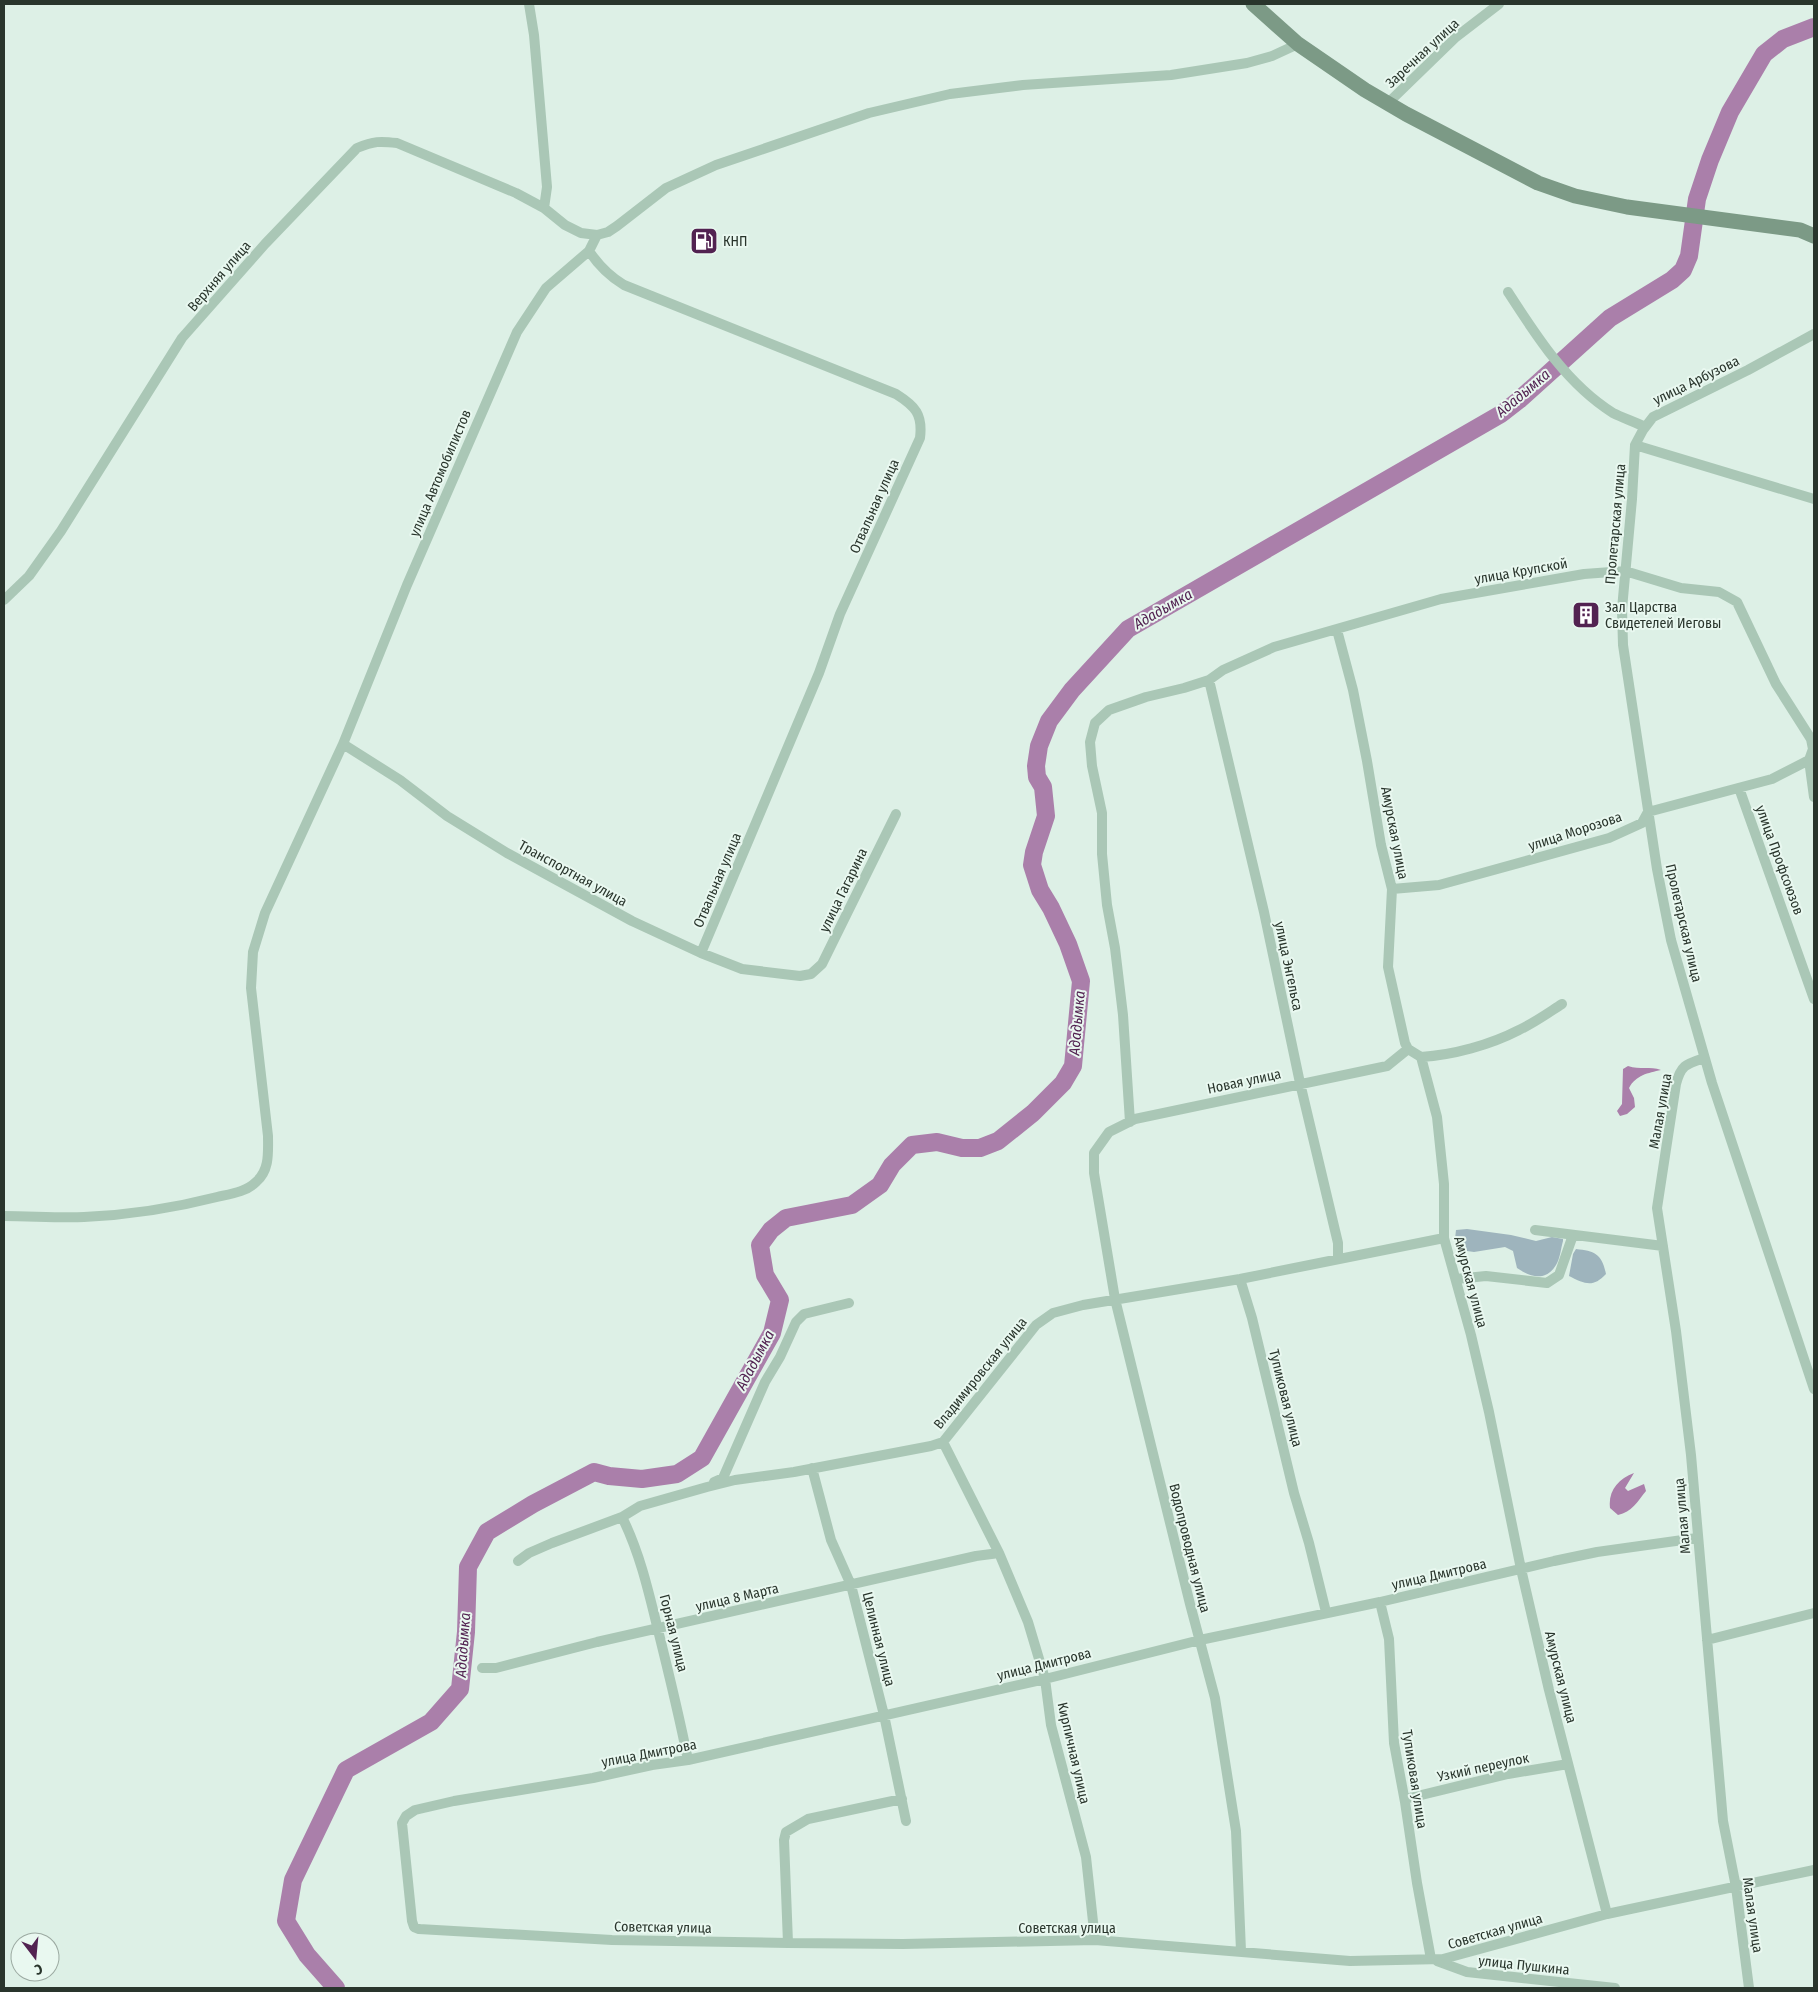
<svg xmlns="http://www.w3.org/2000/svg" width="1818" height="1992" font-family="'Fira Sans Condensed',sans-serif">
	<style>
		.green { fill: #9eb4bd }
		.water { fill: #aa7faa }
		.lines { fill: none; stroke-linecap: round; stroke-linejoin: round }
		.river { stroke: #aa7faa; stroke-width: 18 }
		.street { stroke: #aac7b6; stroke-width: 10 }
		.secondary { stroke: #7c9a86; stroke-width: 15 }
		.labels { text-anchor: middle; stroke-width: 4; stroke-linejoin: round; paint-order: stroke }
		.street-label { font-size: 14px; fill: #29352c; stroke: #e9f8f0 }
		.poi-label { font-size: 14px; fill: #29352c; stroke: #e9f8f0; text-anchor: start }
		.water-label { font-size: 15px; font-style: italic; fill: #522251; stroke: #e9f8f0 }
	</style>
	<rect width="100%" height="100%" fill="#ddf0e6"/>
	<path class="green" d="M1467,1229L1511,1235L1536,1241L1552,1237L1563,1239V1241C1561,1248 1560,1259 1556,1265C1546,1282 1530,1277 1517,1268L1513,1251L1505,1247L1474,1252L1460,1250L1455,1239L1456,1230Z
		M1576,1249C1595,1251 1602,1254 1606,1274C1593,1288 1585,1284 1569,1276L1573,1254Z"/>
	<path class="water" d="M1628,1066C1640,1070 1650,1066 1661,1070C1648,1073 1636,1075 1629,1088L1634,1098L1635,1107L1627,1114L1620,1116L1617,1111L1622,1104L1623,1069Z
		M1634,1473L1625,1488L1628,1491L1644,1484L1646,1491C1637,1502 1632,1512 1618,1515L1610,1508C1608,1491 1618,1479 1634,1473Z"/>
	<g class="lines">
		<path class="river" d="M336,1988L307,1955L286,1921L293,1880L346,1770L431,1722L460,1689L466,1632L468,1567L487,1532L533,1504L594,1472L609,1476L642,1479L677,1474L702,1458L772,1333L780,1300L765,1275L760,1245L771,1230L786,1218L852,1205L880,1185L892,1165L912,1145L937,1142L962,1148H980L998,1141L1033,1113L1063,1083L1073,1066L1081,981L1068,944L1051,908L1040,890L1032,865L1034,852L1046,816L1043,787L1037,777L1036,766L1039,746L1049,721L1072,690L1128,629L1501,414L1519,400L1610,318L1672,280L1683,270L1689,256L1697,199L1710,160L1730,112L1764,54L1783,39L1814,27"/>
		<path class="street" d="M529,4L534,35L547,187L544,208
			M1387,104L1456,37L1499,4
			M589,251C599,266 609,276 624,285L896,394C915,406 923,414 920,438L840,614L819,673L701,953
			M1508,292C1537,337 1567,384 1613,413C1623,418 1635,422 1645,427
			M1814,334L1748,370L1653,417L1643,430L1635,445L1632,499L1622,609L1623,645L1657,869L1671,940L1712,1083L1814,1389
			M1635,445L1814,499
			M4,600L29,576L61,531L182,338L265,244L357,148C374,141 380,141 397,143L516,193L544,208L565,225L581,233L597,235L608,232L617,226L666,188L716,165L869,113L950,94L1023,85L1171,75L1247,63L1272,56L1298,44
			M1337,630L1353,690L1367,761L1381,845L1392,889L1388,967L1405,1043L1408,1049L1421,1057L1437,1117L1444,1184V1238L1471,1335L1489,1412L1521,1569L1549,1690L1607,1914
			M1209,680L1264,912L1300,1083L1338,1243V1258
			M343,744L400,780L447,816L507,853L632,921L701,953L742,969L800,976L811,974L822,964L896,814
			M1739,788L1814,999
			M1392,889L1439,885L1609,838L1642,823L1648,812L1772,779L1813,758
			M1421,1057C1453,1055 1490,1045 1519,1030C1534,1023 1548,1013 1562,1004
			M1704,1058C1686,1064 1681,1065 1676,1084L1657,1208L1676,1331L1691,1455L1723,1821L1736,1887L1749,1988
			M1130,1122L1123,1015L1115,948L1107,905L1102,854V813L1092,766L1090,742L1095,723L1109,710L1146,697L1184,688L1209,680L1223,670L1274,647L1441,599L1584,574L1625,571L1681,588L1719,592L1737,602L1776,684L1811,739L1813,749L1809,760L1814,797
			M4,1216C31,1216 58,1218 84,1217C129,1215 174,1208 217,1197C230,1194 246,1192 256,1182C270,1170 268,1152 268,1136L251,988L253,952L265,913L343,744L407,585L517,332L546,288L589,251L597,235
			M1535,1230L1663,1246
			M1240,1279L1252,1318L1294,1493L1309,1543L1326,1612
			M1456,1279L1486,1276L1547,1283L1559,1275L1573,1235
			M943,1442L999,1553L1028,1622L1045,1679L1051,1725L1086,1857L1095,1940
			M812,1468L831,1540L851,1585L884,1715L906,1821
			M714,1482L723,1478L765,1382L780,1357L796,1322L804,1314L849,1303
			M622,1517C639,1551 648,1589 657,1626C668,1670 679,1715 688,1760
			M1697,1538L1597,1552L1554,1561L1380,1602L1200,1640L1045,1679L688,1760L652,1765L593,1778L454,1801L415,1810L406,1816L402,1823L412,1921L414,1927L419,1929L612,1940L788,1943L903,1944L1095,1940L1350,1961L1443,1959L1607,1914L1814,1870
			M518,1561L529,1553L552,1543L622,1517L640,1506L707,1487L735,1480L794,1472L931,1446L943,1442L1036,1325L1053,1313L1083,1305L1240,1279L1444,1238
			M1380,1602L1389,1639L1394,1743L1405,1802L1417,1883L1431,1959
			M1707,1640L1814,1613
			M482,1668H496L597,1642L976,1556L999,1553
			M1405,1799L1508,1774L1568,1764
			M788,1943L784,1840L786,1832L808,1819L902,1799
			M1241,1951L1236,1831L1215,1698L1190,1604L1115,1299L1094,1173V1153L1109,1132L1135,1119L1387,1066L1408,1049
			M1437,1961L1467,1972L1615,1988"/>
		<path class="secondary" d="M1253,4L1298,44L1365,90L1406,114L1538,183L1575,196L1627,207L1800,230L1814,236"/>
	</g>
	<defs>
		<symbol id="fuel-square" viewBox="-11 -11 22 22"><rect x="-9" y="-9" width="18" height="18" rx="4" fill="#522251" stroke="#e9f8f0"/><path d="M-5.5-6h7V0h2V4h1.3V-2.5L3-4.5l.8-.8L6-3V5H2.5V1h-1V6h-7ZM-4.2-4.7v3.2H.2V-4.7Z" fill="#fff"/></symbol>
		<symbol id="building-square" viewBox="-11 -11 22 22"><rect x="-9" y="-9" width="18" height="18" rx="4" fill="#522251" stroke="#e9f8f0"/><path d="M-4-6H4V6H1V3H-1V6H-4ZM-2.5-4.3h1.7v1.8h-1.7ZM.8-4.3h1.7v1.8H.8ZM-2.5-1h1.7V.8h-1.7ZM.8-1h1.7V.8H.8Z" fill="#fff"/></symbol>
	</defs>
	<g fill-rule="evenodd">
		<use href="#fuel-square" x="688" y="225" width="32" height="32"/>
		<use href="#building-square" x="1570" y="599" width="32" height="32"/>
	</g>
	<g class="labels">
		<g class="street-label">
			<text transform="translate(1422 53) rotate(-43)" y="5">Заречная улица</text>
			<text transform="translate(219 276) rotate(-49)" y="5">Верхняя улица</text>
			<text transform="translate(1696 380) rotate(-26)" y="5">улица Арбузова</text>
			<text transform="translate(440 473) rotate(-67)" y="5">улица Автомобилистов</text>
			<text transform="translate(874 506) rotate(-66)" y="5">Отвальная улица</text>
			<text transform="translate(1615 524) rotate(-85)" y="5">Пролетарская улица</text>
			<text transform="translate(1521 571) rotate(-10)" y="5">улица Крупской</text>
			<text transform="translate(1575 831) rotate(-18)" y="5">улица Морозова</text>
			<text transform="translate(1395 833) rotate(79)" y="5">Амурская улица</text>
			<text transform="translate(1780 860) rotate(70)" y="5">улица Профсоюзов</text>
			<text transform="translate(573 873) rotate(29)" y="5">Транспортная улица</text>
			<text transform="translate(717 880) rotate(-67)" y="5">Отвальная улица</text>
			<text transform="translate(843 890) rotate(-64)" y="5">улица Гагарина</text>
			<text transform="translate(1684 923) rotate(77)" y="5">Пролетарская улица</text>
			<text transform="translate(1289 966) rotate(78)" y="5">улица Энгельса</text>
			<text transform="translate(1244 1081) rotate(-12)" y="5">Новая улица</text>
			<text transform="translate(1660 1111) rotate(-80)" y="5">Малая улица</text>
			<text transform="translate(1471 1282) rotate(75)" y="5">Амурская улица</text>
			<text transform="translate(980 1373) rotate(-51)" y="5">Владимировская улица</text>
			<text transform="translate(1286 1398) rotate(76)" y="5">Тупиковая улица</text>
			<text transform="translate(1682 1516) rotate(-95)" y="5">Малая улица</text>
			<text transform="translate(1190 1548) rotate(76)" y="5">Водопроводная улица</text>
			<text transform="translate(1439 1574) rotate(-13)" y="5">улица Дмитрова</text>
			<text transform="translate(737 1597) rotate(-13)" y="5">улица 8 Марта</text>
			<text transform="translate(674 1633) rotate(76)" y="5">Горная улица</text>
			<text transform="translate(879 1639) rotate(76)" y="5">Целинная улица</text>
			<text transform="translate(1044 1664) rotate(-14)" y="5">улица Дмитрова</text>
			<text transform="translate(1561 1677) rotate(76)" y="5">Амурская улица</text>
			<text transform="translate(649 1753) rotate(-11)" y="5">улица Дмитрова</text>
			<text transform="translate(1074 1753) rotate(77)" y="5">Кирпичная улица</text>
			<text transform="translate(1483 1767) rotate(-12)" y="5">Узкий переулок</text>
			<text transform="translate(1415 1779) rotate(81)" y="5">Тупиковая улица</text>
			<text transform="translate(1753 1915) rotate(82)" y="5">Малая улица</text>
			<text transform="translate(663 1927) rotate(1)" y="5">Советская улица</text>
			<text x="1067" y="1933">Советская улица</text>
			<text transform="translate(1495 1931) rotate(-16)" y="5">Советская улица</text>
			<text transform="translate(1524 1965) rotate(6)" y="5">улица Пушкина</text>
		</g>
		<g class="poi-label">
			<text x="723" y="246">КНП</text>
			<text x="1605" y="612">Зал Царства<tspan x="1605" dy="16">Свидетелей Иеговы</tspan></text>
		</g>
		<g class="water-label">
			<text transform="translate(1523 393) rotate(-40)" y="5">Ададымка</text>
			<text transform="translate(1163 609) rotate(-30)" y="5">Ададымка</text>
			<text transform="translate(1077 1023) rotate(-85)" y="5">Ададымка</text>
			<text transform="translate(755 1360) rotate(-62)" y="5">Ададымка</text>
			<text transform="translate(463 1645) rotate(-86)" y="5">Ададымка</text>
		</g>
	</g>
	<rect width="1818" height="1992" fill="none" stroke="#29352c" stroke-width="10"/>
	<g transform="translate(35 1957) rotate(164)"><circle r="24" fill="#e9f8f0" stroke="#9caaa2"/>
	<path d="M0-4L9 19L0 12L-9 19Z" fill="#522251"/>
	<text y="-8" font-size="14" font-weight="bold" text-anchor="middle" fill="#29352c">С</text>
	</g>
</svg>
